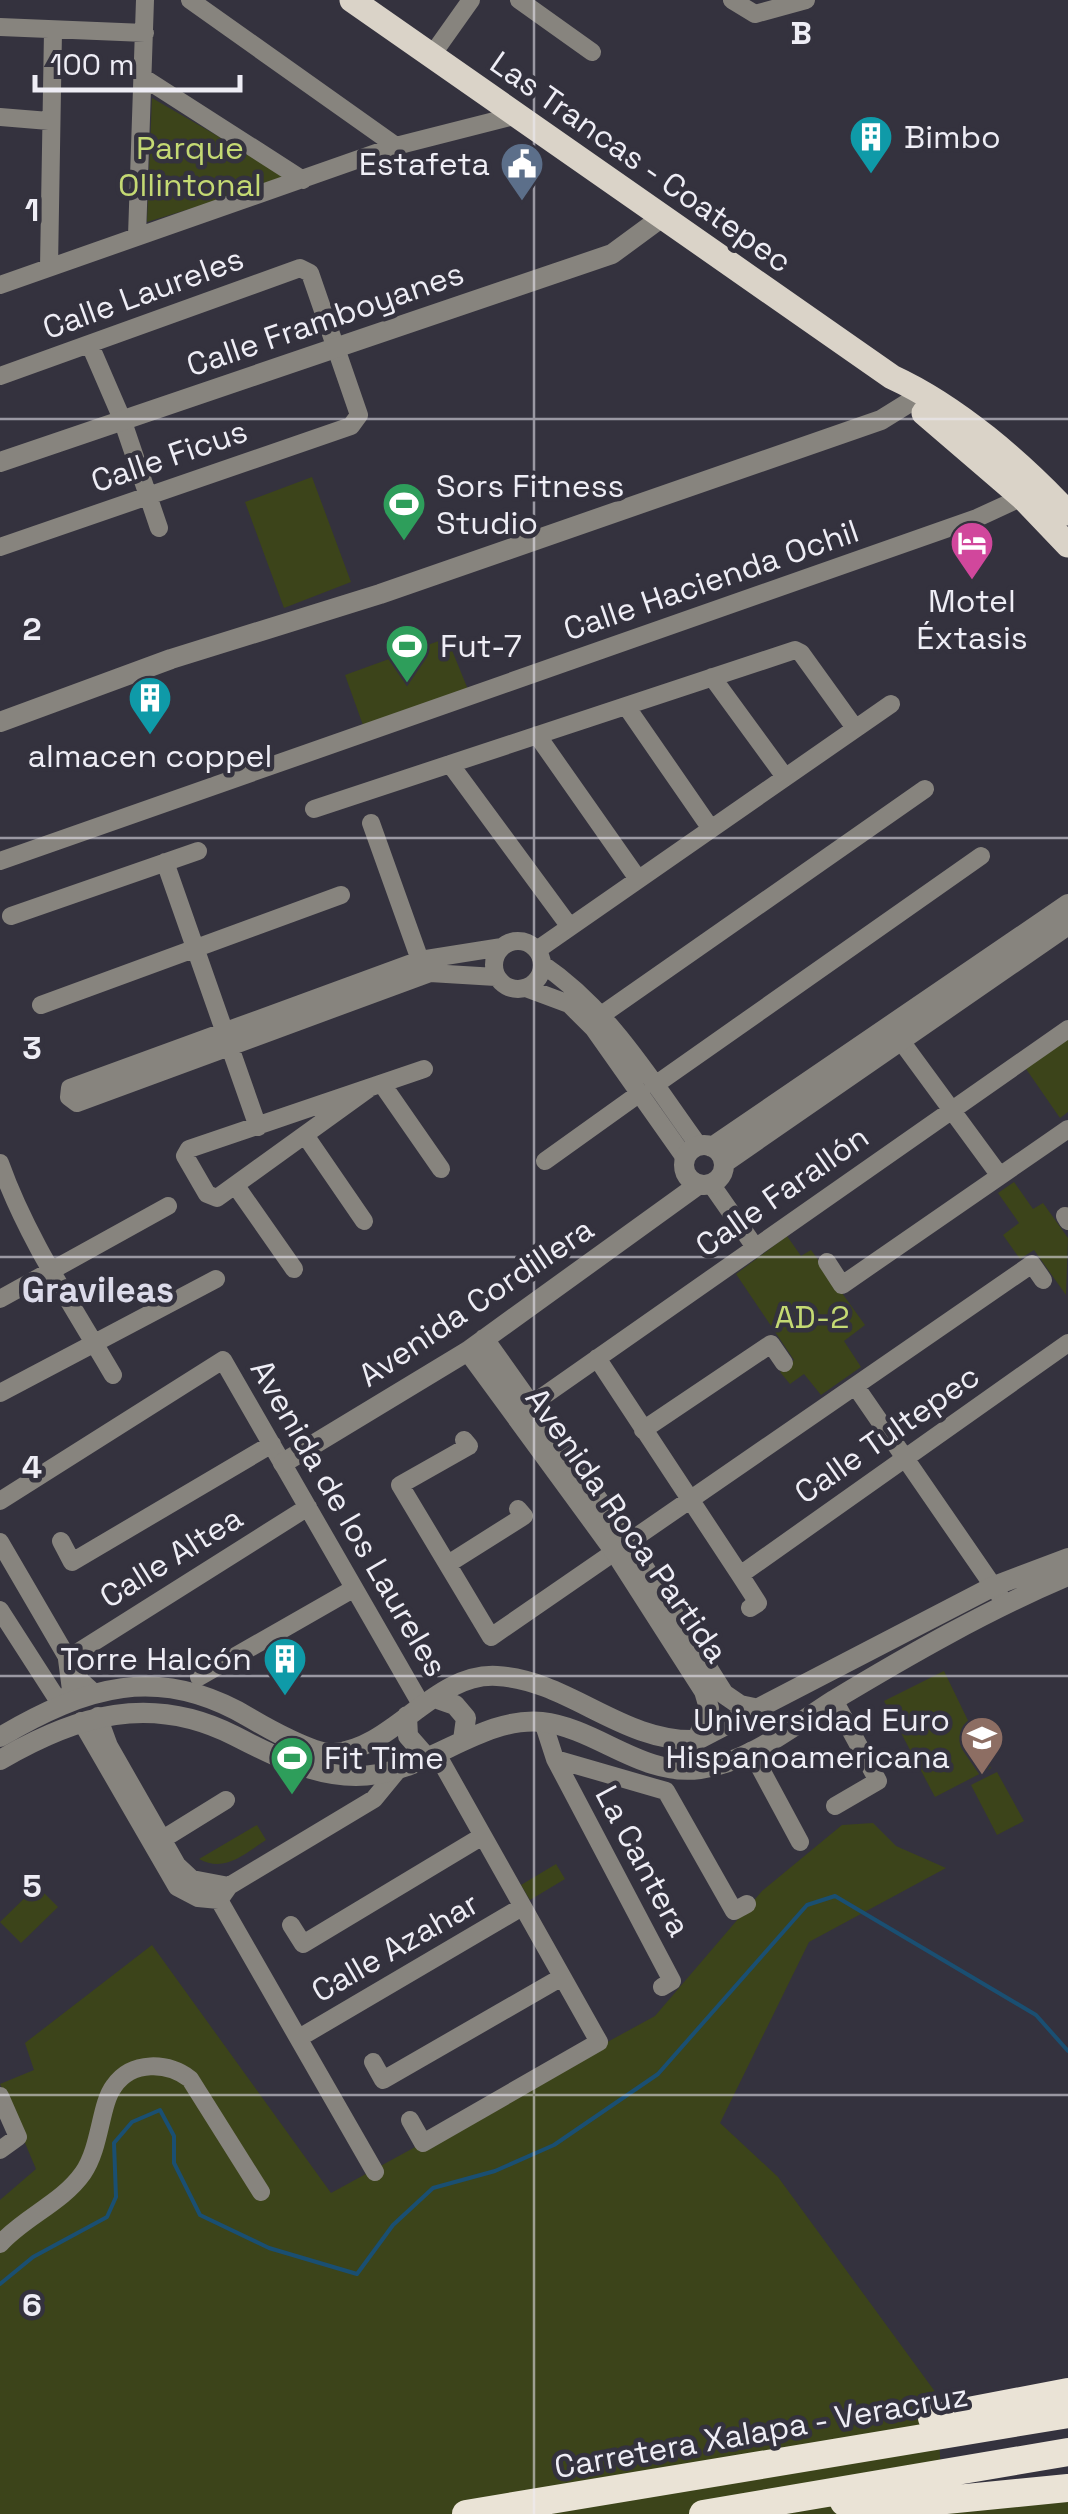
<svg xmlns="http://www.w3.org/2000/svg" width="1068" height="2514" font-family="'Space Grotesk',sans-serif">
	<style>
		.green { fill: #3c441a }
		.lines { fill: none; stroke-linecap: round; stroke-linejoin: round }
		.stream { stroke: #1a4f72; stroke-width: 4 }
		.minor { stroke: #87847e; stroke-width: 18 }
		.tertiary { stroke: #87847e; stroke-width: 20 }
		.primary { stroke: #dad3c8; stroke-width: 25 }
		.trunk { stroke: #eae3d6; stroke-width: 28 }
		.grid { fill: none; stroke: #eeedf5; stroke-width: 2.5; stroke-opacity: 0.55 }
		.labels { text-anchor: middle; stroke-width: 9; stroke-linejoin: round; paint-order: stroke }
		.poi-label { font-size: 32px; fill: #eeedf5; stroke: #34323e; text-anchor: start }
		.park-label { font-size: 32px; fill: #c4d973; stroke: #34323e }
		.street-label { font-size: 32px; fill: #eeedf5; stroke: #34323e }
		.neighbourhood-label { font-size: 35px; font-weight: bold; fill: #dcdbea; stroke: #34323e }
		.grid-label { font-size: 32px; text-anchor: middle; font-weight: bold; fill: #eeedf5; stroke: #34323e; stroke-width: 9; stroke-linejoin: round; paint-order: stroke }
	</style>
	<rect width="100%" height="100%" fill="#34323e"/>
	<path class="green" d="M152,98L290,178L147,222Z
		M312,477L351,582L284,608L245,502Z
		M447,638L469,692L364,728L345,675Z
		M1068,1036V1112L1060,1118L1024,1066Z
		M1014,1182L1033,1209L1043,1203L1068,1238L1066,1295L1034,1250L1020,1259L1003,1235L1019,1223L998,1193Z
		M787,1236L801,1256L811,1250L865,1325L844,1341L861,1367L821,1395L804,1374L790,1384L780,1372L794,1360L736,1274Z
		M944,1671L991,1768L935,1797L884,1701Z
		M997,1772L1024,1821L997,1835L971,1785Z
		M873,1823L896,1846L946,1868L809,1942L720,2123L778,2177L936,2393L943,2502L1068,2486V2514H0V2200L36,2169L0,2084L34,2070L25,2043L152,1945L331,2193L655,2016L762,1891L842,1825Z
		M257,1825L266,1840C244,1854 225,1873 199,1859Z
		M556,1864L565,1879L530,1900L521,1885Z
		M37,1886L58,1907L21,1943L0,1922Z"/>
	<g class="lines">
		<path class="stream" d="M0,2284L33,2257L107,2217L116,2197L114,2143L132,2122L160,2110L174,2136V2163L200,2215L269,2248L357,2274L393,2225L433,2188L495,2171L554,2145L658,2074L807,1905L835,1896L1036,2015L1068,2051"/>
		<path class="minor" d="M190,0L396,146
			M519,0L592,52
			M732,0L755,14L806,0
			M0,27L145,33
			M432,55L471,0
			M144,78L303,180
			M0,117L49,121
			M137,236L145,0
			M49,267L53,31
			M0,285L396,146L518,115
			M90,345L122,419L159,528
			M0,376L300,268L310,273L359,415L351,426L0,547
			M712,677L785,777
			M626,706L711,829
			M537,735L638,879
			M450,764L570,927
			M314,809L795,650L801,653L855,728
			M371,823L420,960
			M0,861L977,518L1029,494
			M165,862L258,1127
			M11,916L198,851
			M494 965a24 24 0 1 1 48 0a24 24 0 1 1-48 0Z
			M537,950L891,704
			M542,964C610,1010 651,1080 699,1146
			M496,977L430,973L77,1103L69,1097L70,1088L420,960L502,947
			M526,988L569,1004L594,1029L685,1158
			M41,1005L341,895
			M603,1014L925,789
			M901,1041L1000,1176
			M382,1084L441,1169
			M655,1085L981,856
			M371,1087L217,1198L207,1194L185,1156L189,1149L424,1069
			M305,1135L364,1221
			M545,1161L640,1093
			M0,1163C27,1239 73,1306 113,1375
			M711,1184L755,1247
			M236,1186L294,1269
			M1065,1216L1068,1221
			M827,1262L842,1285L1068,1129
			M0,1299L168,1206
			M597,1358L740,1575L758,1603L750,1608
			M856,1387L1000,1596
			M0,1393L216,1279
			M532,1404L1068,1029
			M643,1430L771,1344L784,1363
			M464,1440L469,1446L400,1485L491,1637L1032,1264L1043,1280
			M0,1501L223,1360L422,1706
			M61,1541L72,1562L272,1444
			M0,1542L81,1681L92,1691
			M448,1564L524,1516L518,1509
			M740,1575L1068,1343
			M0,1610L61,1705L71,1690L67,1659L308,1507
			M199,1677L353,1589
			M834,1700L878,1781L835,1806
			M98,1716L109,1746L177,1865L192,1879L229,1886
			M81,1721L177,1887L198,1898L219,1900
			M543,1722L555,1759L672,1981L662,1987
			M751,1751L800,1842
			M555,1759L666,1791L734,1911L747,1904
			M163,1839L226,1800
			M222,1896L229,1886L374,1799L397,1771
			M219,1900L375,2172
			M291,1925L303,1944L481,1837
			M299,2038L522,1907
			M373,2062L383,2080L562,1977
			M0,2096L18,2137L0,2150
			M410,2120L423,2143L599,2042L438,1756
			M0,2244C24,2217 62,2203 83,2173C101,2147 100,2104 114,2086C132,2060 168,2062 190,2079L261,2192"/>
		<path class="tertiary" d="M0,462L612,254L661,218
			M0,722L171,659L380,594L881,420L910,402L920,390
			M684 1165a20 20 0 1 1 40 0a20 20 0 1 1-40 0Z
			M712,1147L1068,904
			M724,1163L1068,925
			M484,1339L628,1542L724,1694L740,1705L759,1709
			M468,1351L615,1552L704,1691L709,1708L697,1740
			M283,1463L468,1351L698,1185
			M435,1698L455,1705L466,1718L463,1740
			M407,1716L408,1736L429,1760
			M0,1737C85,1687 158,1663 250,1718C267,1728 315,1755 334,1753C393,1749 435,1672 497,1676C569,1680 622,1743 697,1740L994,1586L1068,1558
			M0,1760C77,1715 151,1693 235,1736C272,1755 313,1776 356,1776C425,1776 478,1716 542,1722C597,1728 642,1777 700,1769C750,1762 793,1726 834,1700C909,1655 987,1610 1068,1576"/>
		<path class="primary" d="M352,0L892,377C957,407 1020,462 1068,513
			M924,413L1023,498L1068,545"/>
		<path class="trunk" d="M932,2418L1068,2392
			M844,2502L896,2505L1068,2488
			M466,2514L1068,2414
			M703,2514L1068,2452"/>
	</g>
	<path class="grid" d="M534,0V2514M0,419H1068M0,838H1068M0,1257H1068M0,1676H1068M0,2095H1068"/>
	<defs>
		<symbol id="building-pin" viewBox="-11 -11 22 30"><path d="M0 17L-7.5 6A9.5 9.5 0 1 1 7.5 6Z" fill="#0f9aa8" stroke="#34323e"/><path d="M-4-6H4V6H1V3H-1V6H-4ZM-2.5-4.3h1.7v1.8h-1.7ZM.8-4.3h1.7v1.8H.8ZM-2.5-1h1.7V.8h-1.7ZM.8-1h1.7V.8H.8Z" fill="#fff"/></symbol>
		<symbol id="civic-pin" viewBox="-11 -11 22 30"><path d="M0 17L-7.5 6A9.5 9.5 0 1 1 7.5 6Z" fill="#5c6f8a" stroke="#34323e"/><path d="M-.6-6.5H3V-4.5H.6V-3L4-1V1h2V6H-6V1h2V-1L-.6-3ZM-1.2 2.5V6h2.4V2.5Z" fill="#fff"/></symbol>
		<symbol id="stadium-pin" viewBox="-11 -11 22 30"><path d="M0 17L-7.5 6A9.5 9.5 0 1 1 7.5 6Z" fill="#2e9e5b" stroke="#34323e"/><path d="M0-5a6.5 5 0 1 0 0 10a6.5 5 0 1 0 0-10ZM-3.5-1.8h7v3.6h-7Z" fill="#fff"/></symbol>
		<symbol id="hotel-pin" viewBox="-11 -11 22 30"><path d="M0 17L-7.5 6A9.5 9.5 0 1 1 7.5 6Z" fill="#d1479c" stroke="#34323e"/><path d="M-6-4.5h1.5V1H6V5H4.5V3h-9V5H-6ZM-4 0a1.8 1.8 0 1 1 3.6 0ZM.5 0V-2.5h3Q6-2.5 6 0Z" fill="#fff"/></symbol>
		<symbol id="university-pin" viewBox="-11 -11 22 30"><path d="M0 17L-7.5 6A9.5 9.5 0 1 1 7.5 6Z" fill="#8d6e63" stroke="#34323e"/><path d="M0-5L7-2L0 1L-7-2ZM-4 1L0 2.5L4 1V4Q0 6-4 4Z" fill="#fff"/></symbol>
	</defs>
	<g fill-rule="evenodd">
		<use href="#building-pin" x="846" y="112" width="50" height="68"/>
		<use href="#civic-pin" x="497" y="139" width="50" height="68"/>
		<use href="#stadium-pin" x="379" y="479" width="50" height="68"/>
		<use href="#hotel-pin" x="947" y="518" width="50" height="68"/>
		<use href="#stadium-pin" x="382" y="621" width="50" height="68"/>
		<use href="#building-pin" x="125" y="673" width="50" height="68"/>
		<use href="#building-pin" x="260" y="1634" width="50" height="68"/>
		<use href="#university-pin" x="957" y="1713" width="50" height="68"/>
		<use href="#stadium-pin" x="267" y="1733" width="50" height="68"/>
	</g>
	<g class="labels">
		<g class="poi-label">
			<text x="904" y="148">Bimbo</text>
			<text x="490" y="175" text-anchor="end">Estafeta</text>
			<text x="436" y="497">Sors Fitness<tspan x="436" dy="37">Studio</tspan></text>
			<text x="972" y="612" text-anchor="middle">Motel<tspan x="972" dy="37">Éxtasis</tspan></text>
			<text x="440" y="657">Fut-7</text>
			<text x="150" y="767" text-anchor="middle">almacen coppel</text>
			<text x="252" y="1670" text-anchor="end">Torre Halcón</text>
			<text x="950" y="1731" text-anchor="end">Universidad Euro<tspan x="950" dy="37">Hispanoamericana</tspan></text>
			<text x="324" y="1769">Fit Time</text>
		</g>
		<g class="park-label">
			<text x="190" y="159">Parque<tspan x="190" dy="37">Ollintonal</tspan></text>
			<text x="812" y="1328">AD-2</text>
		</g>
		<g class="street-label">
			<text transform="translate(641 162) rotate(35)" y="11">Las Trancas - Coatepec</text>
			<text transform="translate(143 293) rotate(-20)" y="11">Calle Laureles</text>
			<text transform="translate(325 319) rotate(-19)" y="11">Calle Framboyanes</text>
			<text transform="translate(169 456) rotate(-19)" y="11">Calle Ficus</text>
			<text transform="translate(711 580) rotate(-19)" y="11">Calle Hacienda Ochil</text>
			<text transform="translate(782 1191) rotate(-35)" y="11">Calle Farallón</text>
			<text transform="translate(476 1302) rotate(-34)" y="11">Avenida Cordillera</text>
			<text transform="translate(887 1434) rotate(-35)" y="11">Calle Tultepec</text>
			<text transform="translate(349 1518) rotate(60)" y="11">Avenida de los Laureles</text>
			<text transform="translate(627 1525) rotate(55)" y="11">Avenida Roca Partida</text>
			<text transform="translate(171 1557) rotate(-32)" y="11">Calle Altea</text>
			<text transform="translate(643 1861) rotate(62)" y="11">La Cantera</text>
			<text transform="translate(395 1947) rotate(-30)" y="11">Calle Azahar</text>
			<text transform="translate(761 2431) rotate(-10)" y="11">Carretera Xalapa - Veracruz</text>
		</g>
		<g class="neighbourhood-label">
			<text x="98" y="1302">Gravileas</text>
		</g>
	</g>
	<g class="grid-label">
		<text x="801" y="44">B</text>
		<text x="32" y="221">1</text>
		<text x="32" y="640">2</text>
		<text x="32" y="1059">3</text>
		<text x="32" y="1478">4</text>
		<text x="32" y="1897">5</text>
		<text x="32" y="2316">6</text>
	</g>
	<path d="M35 75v15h205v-15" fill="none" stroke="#eeedf5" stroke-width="5"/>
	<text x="50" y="75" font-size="30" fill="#eeedf5" stroke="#34323e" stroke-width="8" paint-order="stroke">100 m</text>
</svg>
